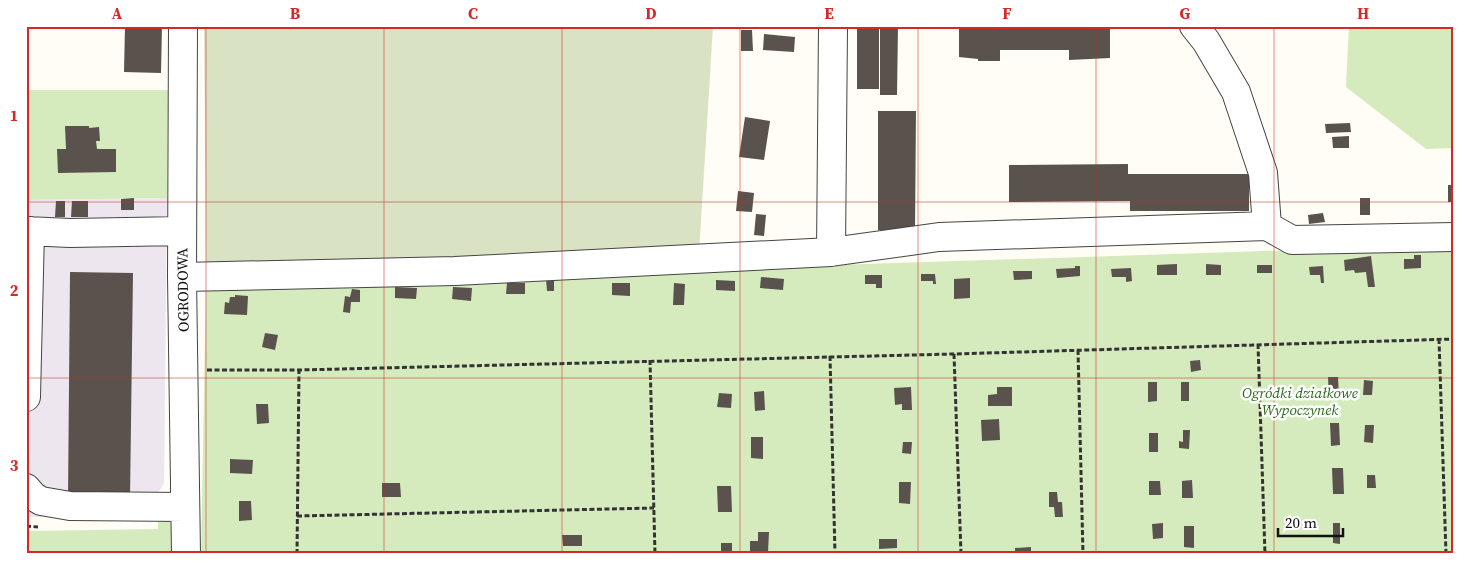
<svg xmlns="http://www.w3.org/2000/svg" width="1480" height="580" font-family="'Source Serif 4',serif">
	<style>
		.industrial { fill: #eee6ef }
		.green { fill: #d5ebbd }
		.cemetery { fill: #d9e3c4 }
		.building { fill: #5a524d }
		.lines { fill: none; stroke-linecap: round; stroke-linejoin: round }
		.minor-casing { stroke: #444; stroke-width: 30 }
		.path { stroke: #333; stroke-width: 3; stroke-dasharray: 5 2.5; stroke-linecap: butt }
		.minor { stroke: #fff; stroke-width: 28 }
		.grid { fill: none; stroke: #d62828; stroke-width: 1; stroke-opacity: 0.55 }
		.labels { text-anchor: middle; stroke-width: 5; stroke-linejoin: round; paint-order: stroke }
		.street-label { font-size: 15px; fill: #111; stroke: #fff }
		.park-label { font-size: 15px; font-style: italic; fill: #2f6b1f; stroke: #fff }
		.neatline { fill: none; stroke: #d62828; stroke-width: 2 }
		.grid-label { font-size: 16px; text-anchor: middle; font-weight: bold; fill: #d62828 }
	</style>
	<rect width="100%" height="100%" fill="#fffdf5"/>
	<path class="industrial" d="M167,198L164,483L160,490L147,500V517H26V200Z"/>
	<path class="green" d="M1349,26H1454V148L1426,149L1346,87Z
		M26,90H168L167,198L26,200Z
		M1454,245V554H201L206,280L803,266Z
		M158,518H176V554H26V531L158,529Z"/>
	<path class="cemetery" d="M204,26H713L699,253L206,266Z"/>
	<path class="building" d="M125,26H162L161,73L124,72Z
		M857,26H879V89H857Z
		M880,26H898L897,95H880Z
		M959,26H1110V58L1069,60V50H1000V61H978V59L959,57Z
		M741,30H752L753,51H741Z
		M764,34L795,37L794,52L763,50Z
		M878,111H916L915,230H878Z
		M745,117L770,121L764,160L739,157Z
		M1350,123L1351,132L1326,133L1325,124Z
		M65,126H89V128L99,127L100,141H96L97,149H116V172L58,173L57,149H66Z
		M1349,136V148H1333L1332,137Z
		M1128,164V174H1249V211H1130V201L1009,202V165Z
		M1448,185H1454V202H1448Z
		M738,191L754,193L752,212L736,211Z
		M134,198V210H121V199Z
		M1360,198H1370V215H1360Z
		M56,201H65V217H55Z
		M72,201H88V217H71Z
		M1323,213L1325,222L1309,224L1308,215Z
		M756,214L766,215L764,236L754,235Z
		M1414,255H1421V268L1404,269V259H1414Z
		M1371,256L1375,287H1368L1366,272L1355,273L1354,270L1345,271L1344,260Z
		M1177,264V275H1157V265Z
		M1206,264L1221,265V275H1206Z
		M1257,265H1272V273H1257Z
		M1075,266H1080V276L1057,278L1056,269L1075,268Z
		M1323,266L1324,283H1321L1320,275H1310L1309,267Z
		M1131,268L1132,281L1126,282V277H1112L1111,269Z
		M1013,271H1032V279L1014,280Z
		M70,272L133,273L130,498H68Z
		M921,274H935L936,284H933V281H921Z
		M865,275H882V288H876V284H865Z
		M761,277L784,279L783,290L760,288Z
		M970,278V298L954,299V279Z
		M546,279H554V291H547Z
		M716,280L735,281V291L716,290Z
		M507,283H525V294H506Z
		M612,283H630V296L612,295Z
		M674,283L685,284L684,305H673Z
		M395,287L417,288L416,299L395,298Z
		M453,287L472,288L471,301L452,299Z
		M352,289L360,290V302H351L350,313L343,312L345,296L350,297Z
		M235,295L248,296L247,315L224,314L225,302L229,303L230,297H235Z
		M265,333L278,335L275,350L262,347Z
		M1200,360L1201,370L1191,372L1190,361Z
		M1328,377H1338L1339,397L1329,398Z
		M1364,380L1373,381L1372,395H1363Z
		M1148,382H1157V401L1148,402Z
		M1181,382H1189V401H1181Z
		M911,387L912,410H902V404L895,405L894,388Z
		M997,387H1012V406H988V395L997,394Z
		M764,391L765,410L755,411L754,392Z
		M719,393L732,394L731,408L717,407Z
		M256,404H268L269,423L257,424Z
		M999,419L1000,440L982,441L981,420Z
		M1330,423H1339L1340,445L1331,446Z
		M1365,425H1374L1373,443L1364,442Z
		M1183,430H1190L1189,449L1179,448V441L1183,442Z
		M1149,433H1158V452H1149Z
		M751,437H763V459L751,458Z
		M903,442H912L911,454L902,453Z
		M230,459L253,460L252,474L230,473Z
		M1332,468H1343L1344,494H1333Z
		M1367,475H1375L1376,488H1367Z
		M1192,480L1193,498H1182V481Z
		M1149,481H1160L1161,495H1149Z
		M899,482H911L910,504L899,503Z
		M382,483H400L401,497H382Z
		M717,486H731L732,512H718Z
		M1049,492H1057L1058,502H1062L1063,517H1055L1054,507H1049Z
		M239,501H251L252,520L239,521Z
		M1163,523V538L1153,539L1152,524Z
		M1333,523H1340V544L1333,543Z
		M1184,526H1194V548L1184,547Z
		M758,532H769L768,553L750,552V541H758Z
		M562,535H582V546H563Z
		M879,539H897V548L879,549Z
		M721,543H732V554H721Z
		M1031,547V554H1015V548Z"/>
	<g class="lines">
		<defs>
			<path id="minor" d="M183,26L182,277L186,554
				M833,26L831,252L939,237L1267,226L1292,240L1454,237
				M1194,26L1206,41L1236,92L1263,173L1267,226
				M26,231L70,233L182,231
				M182,277L455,271L831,252
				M26,397L30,231
				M26,488L33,496L41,501L70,506L185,507"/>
		</defs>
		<use href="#minor" class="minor-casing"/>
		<path class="path" d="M1439,339L1446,554
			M1258,344L1265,554
			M1078,350L1083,554
			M954,354L961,554
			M830,356L835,554
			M650,360L655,554
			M207,370H299L954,354L1454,339
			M297,516L654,508
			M26,526L38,527
			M297,554L299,370"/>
		<use href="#minor" class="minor"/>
	</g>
	<path class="grid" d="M206,26V554M384,26V554M562,26V554M740,26V554M918,26V554M1096,26V554M1274,26V554M26,202H1454M26,378H1454"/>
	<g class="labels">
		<g class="street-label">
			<text transform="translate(183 290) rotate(-91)" y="5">OGRODOWA</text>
		</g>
		<g class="park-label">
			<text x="1300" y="398">Ogródki działkowe<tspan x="1300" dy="17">Wypoczynek</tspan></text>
		</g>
	</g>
	<rect width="1480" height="580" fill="none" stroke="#ffffff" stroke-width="55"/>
	<path d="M1278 528v8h65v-8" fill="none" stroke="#111111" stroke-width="2.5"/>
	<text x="1285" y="528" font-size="15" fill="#111111" stroke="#ffffff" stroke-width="4" paint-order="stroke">20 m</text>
	<rect x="28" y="28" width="1424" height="524" class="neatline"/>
	<g class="grid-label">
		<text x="117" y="19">A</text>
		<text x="295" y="19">B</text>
		<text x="473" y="19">C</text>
		<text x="651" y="19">D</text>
		<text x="829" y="19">E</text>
		<text x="1007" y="19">F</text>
		<text x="1185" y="19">G</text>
		<text x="1363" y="19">H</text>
		<text x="14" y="121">1</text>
		<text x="14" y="296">2</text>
		<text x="14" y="471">3</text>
	</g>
</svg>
